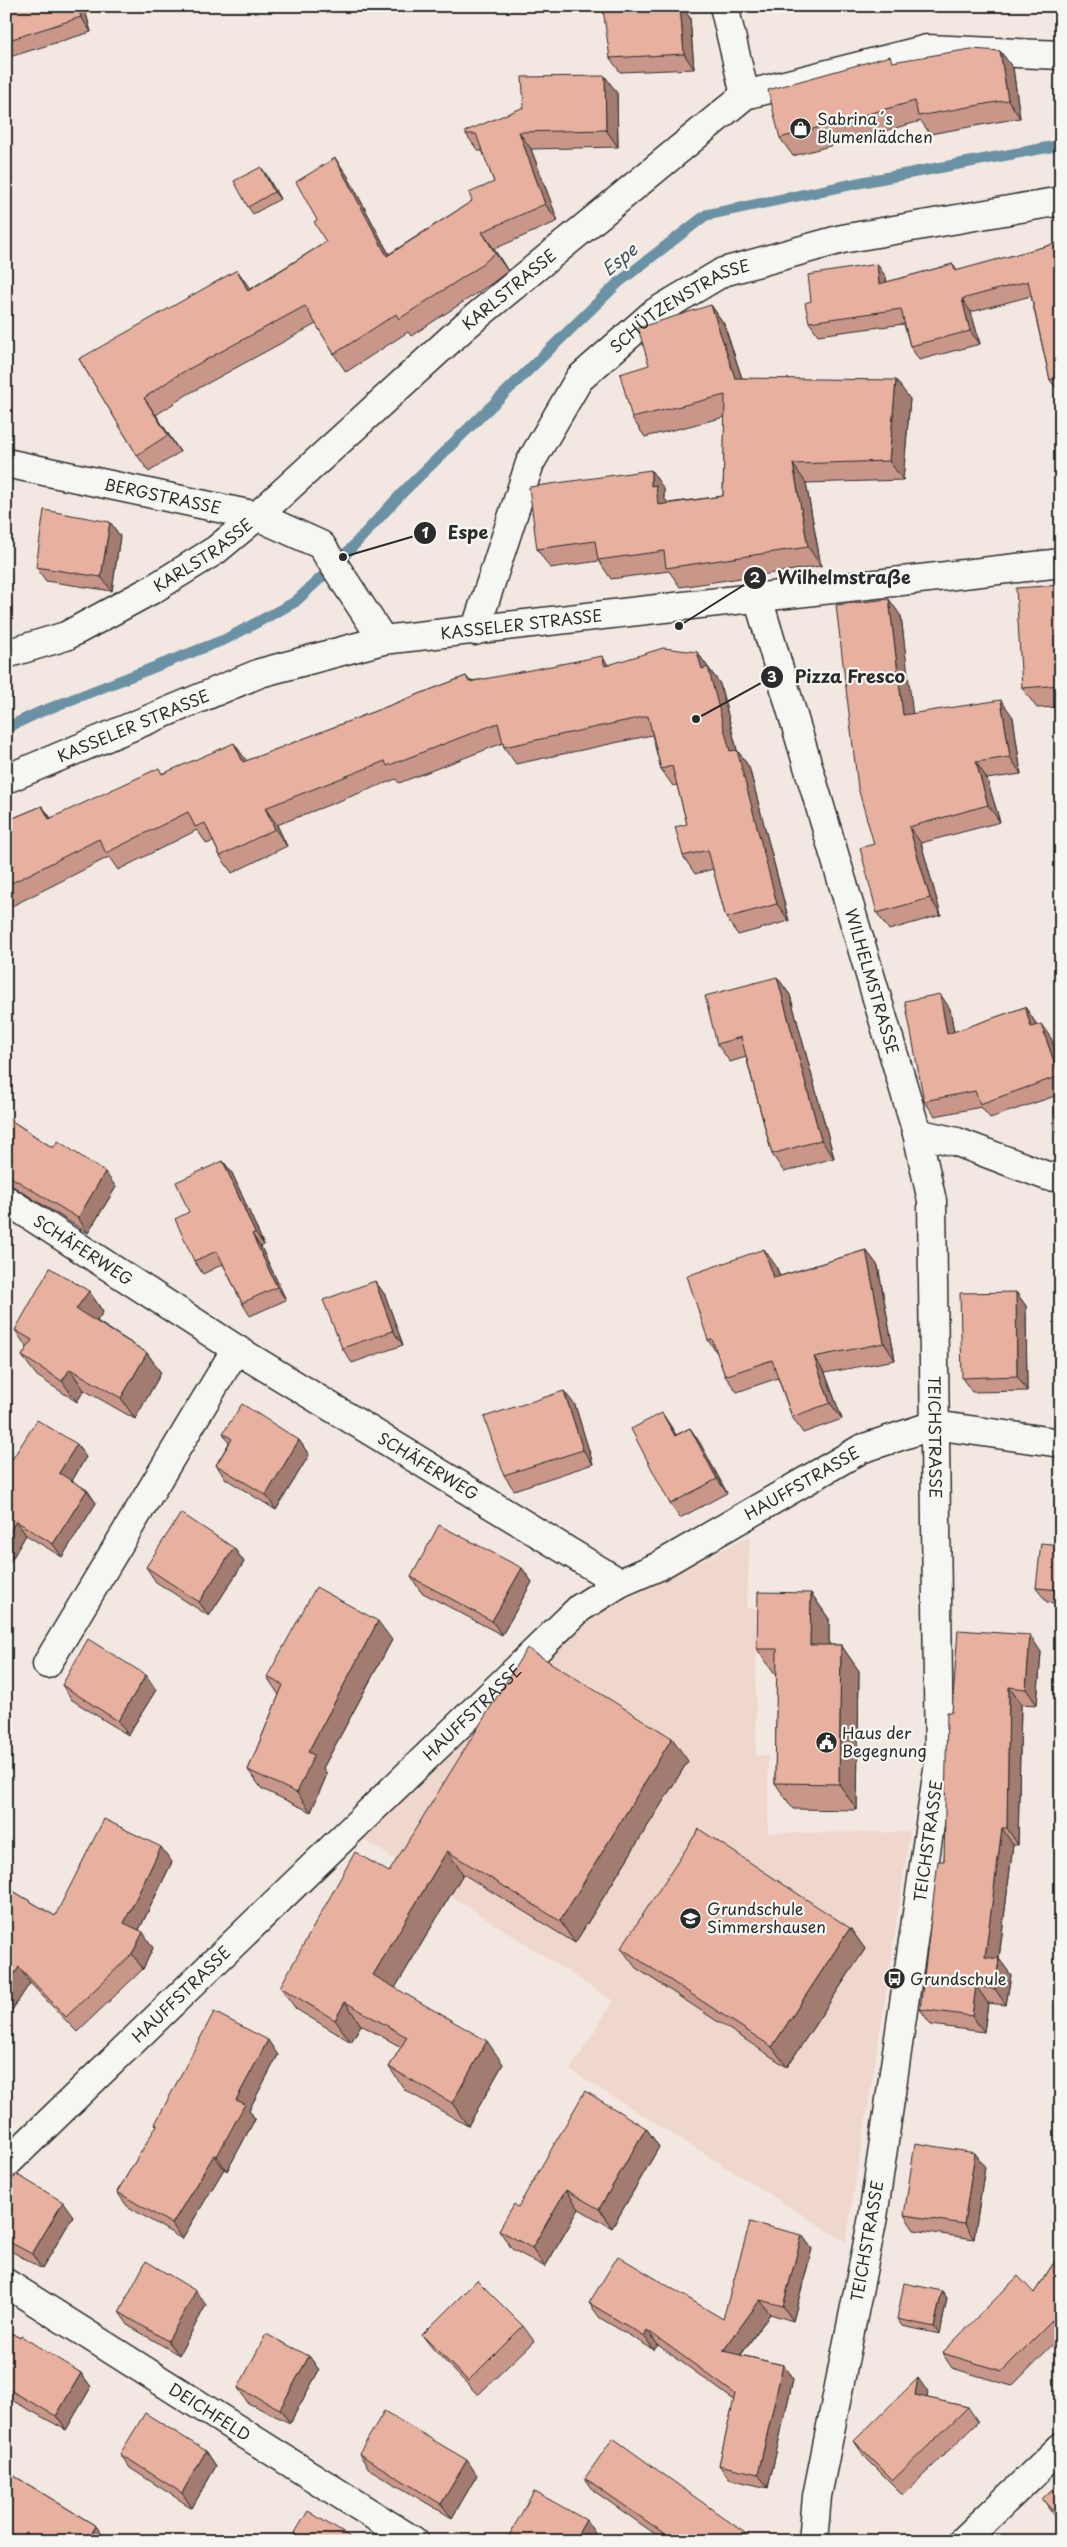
<svg xmlns="http://www.w3.org/2000/svg" width="1067" height="2547" font-family="'Playpen Sans',sans-serif">
	<style>
		.built { fill: #f0d7cd }
		.lines { fill: none; stroke-linecap: round; stroke-linejoin: round }
		.stream { stroke: #6a91a4; stroke-width: 11 }
		.minor-casing { stroke: #2b2b2b; stroke-width: 31 }
		.tertiary-casing { stroke: #2b2b2b; stroke-width: 31 }
		.minor { stroke: #f6f6f2; stroke-width: 28 }
		.tertiary { stroke: #f6f6f2; stroke-width: 28 }
		.wall { fill: #c89789; stroke: #2b2b2b }
		.shaded-wall { fill: #a27b6f; stroke: #2b2b2b }
		.building { fill: #e8b09f; stroke: #2b2b2b }
		.labels { text-anchor: middle; stroke-width: 4.5; stroke-linejoin: round; paint-order: stroke }
		.poi-label { font-size: 16px; fill: #2b2b2b; stroke: #f6f6f2; text-anchor: start }
		.street-label { font-size: 16px; fill: #2b2b2b; stroke: #f6f6f2 }
		.water-label { font-size: 18px; font-style: italic; fill: #45565e; stroke: #f6f6f2 }
		.leader { fill: none; stroke: #2b2b2b; stroke-width: 2 }
		.callout-dot { fill: #2b2b2b; stroke: #f6f6f2; stroke-width: 2 }
		.mark-label { font-size: 15px; text-anchor: middle; font-weight: bold; fill: #fff }
		.callout-label { font-size: 18px; text-anchor: middle; font-weight: bold; fill: #2b2b2b; stroke: #f6f6f2; stroke-width: 4.5; stroke-linejoin: round; paint-order: stroke }
	</style>
	<rect width="100%" height="100%" fill="#f3e8e1"/>
	<filter id="ink" filterUnits="userSpaceOnUse"><feTurbulence type="fractalNoise" baseFrequency=".02" numOctaves="2"/><feDisplacementMap in="SourceGraphic" scale="10" xChannelSelector="R" yChannelSelector="G"/><feConvolveMatrix kernelMatrix="1 2 1 2 8 2 1 2 1" color-interpolation-filters="sRGB"/></filter>
	<g filter="url(#ink)">
		<path class="built" d="M750,1536L747,1608L756,1609V1756L768,1755V1833L910,1832L883,2014L846,2242L570,2070L613,2001L357,1835L597,1614Z"/>
		<g class="lines">
			<path class="stream" d="M6,728L40,712L226,639L295,602L343,557L404,491L618,283L706,215L868,181L1061,145"/>
			<defs>
				<g id="minor">
					<path d="M724,6L745,95"/>
					<path id="s1" d="M6,463L257,516L321,545L383,640"/>
					<path id="s2" d="M758,598L917,1133L932,1201L939,1762L873,2217L817,2496L813,2541"/>
					<path id="s3" d="M475,631L530,463L579,379L654,313L723,272L842,239L1061,201"/>
					<path id="s4" d="M6,654L66,636L153,589L216,550L257,516L465,326L745,95L927,49L1061,55"/>
					<path d="M917,1133L957,1142L1047,1176L1061,1178"/>
					<path id="s5" d="M6,1200L236,1349L620,1583"/>
					<path d="M47,1664L236,1349"/>
					<path id="s6" d="M6,2164L580,1608L620,1583L657,1567L861,1449L934,1425L1061,1443"/>
					<path id="s7" d="M6,2283L414,2541"/>
					<path d="M963,2541L1061,2447"/>
				</g>
				<g id="tertiary">
					<path id="s8" d="M6,779L260,673L383,640L1061,563"/>
				</g>
			</defs>
			<use href="#minor" class="minor-casing"/>
			<use href="#tertiary" class="tertiary-casing"/>
			<use href="#minor" class="minor"/>
			<use href="#tertiary" class="tertiary"/>
		</g>
		<path class="wall" d="M6,6H84L91,32L6,58Z
			M641,6H682L690,18L694,69L620,72L610,58Z
			M826,6H860L830,12Z
			M1000,51L1013,68L1020,118L930,134L921,121L793,156L780,138L894,62Z
			M617,93L618,147L531,149L558,221L494,249L508,271L491,284L411,336L408,332L346,372L334,354L316,324L188,394L156,415L180,452L149,472L137,455L79,359L249,287L250,289L326,242L317,220L335,158L347,175L389,254L472,201L494,182L483,151H478L466,134Z
			M266,174L280,199L253,214L248,207Z
			M1061,242V393H1060L1050,380L1031,296L971,312L980,344L919,360L910,346L904,324L818,335L809,322L886,277L887,282L953,264L957,271Z
			M711,305L724,324L742,378L910,399L903,480L806,483L821,566L680,587L669,571L611,579L599,561L550,568L537,549L664,489V498L668,503L723,496L725,417L645,437L632,418L649,365Z
			M110,522L120,536L112,591L46,581L36,567Z
			M1061,585V707L1037,708L1022,688Z
			M901,616L912,714L1013,717L1021,774L987,779L1000,822L921,843L941,915L889,930L877,913L874,844Z
			M697,652L720,684L737,750L749,767L789,921L738,935L726,918L713,869L695,874L683,856L687,824L677,785L673,786L661,769L652,735L516,764L504,747L503,743L399,783L396,779L277,825L287,846L232,873L220,856L213,841L207,844L197,830L118,870L109,857L6,909V821L42,806L51,818L163,773L246,761L466,676L470,681L608,665Z
			M777,977L790,995L834,1158L784,1172L772,1154L746,1057L730,1062L717,1044Z
			M940,994L950,1009L954,1032L1025,1007L1035,1022L1036,1025L1051,1038L1061,1067V1094L990,1118L981,1107L935,1116L924,1101Z
			M6,1117L53,1148L116,1187L88,1233L6,1182Z
			M223,1161L232,1173L264,1245L261,1247L286,1300L250,1316L242,1303L223,1264L203,1274L194,1261L189,1212Z
			M866,1250L878,1266L895,1360L825,1373L842,1419L803,1433L792,1417L778,1378L737,1392L725,1376L717,1353L708,1340L776,1266L780,1276Z
			M375,1281L385,1295L403,1345L352,1363L342,1348Z
			M89,1291L103,1312L97,1321L147,1353L161,1373L135,1419L84,1390L77,1402L37,1376L22,1356L27,1348L15,1330Z
			M1016,1292L1026,1306L1027,1391L972,1392L962,1378Z
			M575,1405L593,1464L514,1490L504,1475Z
			M662,1413L676,1435L690,1428L700,1443L727,1493L680,1518L670,1504Z
			M223,1433L299,1440L309,1455L276,1510L226,1479L216,1465L229,1443Z
			M86,1457L72,1481L87,1490L96,1503L62,1557L26,1535L6,1569V1469Z
			M1061,1545V1604L1047,1602L1036,1588Z
			M234,1548L244,1562L209,1616L156,1582L146,1567Z
			M522,1568L532,1582L502,1635L421,1592L411,1577Z
			M811,1593L829,1619V1645H841L859,1671L857,1810L793,1809L775,1783L777,1675H776L757,1649Z
			M392,1640L323,1768L327,1774L311,1812L262,1789L248,1770L279,1695L267,1677Z
			M1041,1652L1037,1705L1021,1704L1018,1845H1013L999,1959L1011,1975L1006,2005L988,2003L984,2032L931,2025L920,2009L944,1861L952,1712Z
			M146,1675L156,1690L128,1735L72,1700L62,1685Z
			M688,1761L575,1943L463,1874L395,1988L503,2064L468,2126L405,2090L389,2067L401,2047L361,2025L351,2042L296,2009L280,1987L389,1872Z
			M172,1862L139,1930L153,1948L143,1969L77,2032L30,1983L6,2019V1887L55,1916Z
			M850,1928L865,1949L787,2067L636,1968L621,1948Z
			M278,2055L249,2110L255,2119L227,2171L224,2169L182,2239L127,2206L117,2192L157,2126L155,2124Z
			M646,2128L659,2147L612,2228L579,2209L545,2267L512,2249L499,2230L518,2207Z
			M985,2167L974,2239L914,2230L904,2215Z
			M6,2191L73,2216L42,2269L6,2248Z
			M802,2235L812,2249L793,2321L770,2314L741,2355L783,2365L793,2379L768,2488L729,2479L719,2465L734,2400L658,2345L654,2350L600,2318L589,2303L723,2319Z
			M1061,2252V2336L1012,2386L952,2368L942,2353L1034,2293Z
			M942,2291L947,2298L940,2334L902,2326L897,2319Z
			M206,2305L179,2355L129,2326L119,2312Z
			M523,2326L534,2341L478,2395L433,2349L422,2335Z
			M6,2330L81,2373L91,2387L66,2430L6,2397Z
			M309,2356L319,2370L290,2423L248,2403L238,2388Z
			M928,2392L927,2398L968,2407L978,2422L903,2495L864,2456L854,2441Z
			M206,2451L216,2466L192,2508L130,2468L120,2454Z
			M359,2454L477,2475L452,2518L369,2469Z
			M6,2471L96,2526L106,2541H11L6,2538Z
			M585,2478L751,2541H665L594,2491Z
			M1061,2481V2524L1056,2519L1042,2499Z"/>
		<path class="shaded-wall" d="M78,6H84L91,32L81,17Z
			M680,6H682L690,18L694,69L684,54Z
			M1000,51L1013,68L1020,118L1008,100Z
			M605,76L617,93L618,147L606,130Z
			M519,132L531,149L558,221L545,204Z
			M335,158L347,175L399,273L387,256Z
			M261,167L266,174L280,199L274,192Z
			M482,232L494,249L508,271L495,253Z
			M877,264L886,277L888,297L879,284Z
			M237,270L249,287L261,308L248,291Z
			M962,299L971,312L980,344L970,331Z
			M711,305L724,324L748,397L735,378Z
			M896,380L910,399L903,480L889,461Z
			M144,398L156,415L180,452L168,435Z
			M793,464L806,483L821,566L808,547Z
			M651,470L664,489V498L669,504L658,505L651,486Z
			M110,522L120,536L112,591L101,577Z
			M889,599L901,616L915,732L903,715Z
			M697,652L720,684L737,750L749,767L789,921L777,904L730,751L702,669Z
			M602,656L614,673L605,666Z
			M1001,700L1013,717L1021,774L1010,757Z
			M234,743L246,760L255,779L243,762Z
			M976,762L987,779L1000,822L988,805Z
			M42,806L54,823L49,819Z
			M265,808L277,825L287,846L275,829Z
			M909,827L921,843L941,915L930,898Z
			M777,977L790,995L834,1158L821,1140Z
			M940,994L950,1009L957,1049L947,1034Z
			M1025,1007L1035,1022L1041,1041L1031,1027Z
			M1041,1024L1051,1038L1061,1067V1079L1059,1076Z
			M223,1161L232,1173L264,1245L255,1233Z
			M105,1172L116,1187L88,1233L78,1218Z
			M252,1234L261,1247L286,1300L277,1287Z
			M764,1249L776,1266L786,1294L774,1278Z
			M866,1250L878,1266L895,1360L884,1343Z
			M375,1281L385,1295L403,1345L393,1331Z
			M89,1291L103,1312L91,1329L76,1309Z
			M1016,1292L1026,1306L1027,1391L1017,1376Z
			M147,1353L161,1373L135,1419L121,1398Z
			M814,1357L825,1373L842,1419L830,1403Z
			M70,1369L84,1390L77,1402L62,1381Z
			M564,1391L575,1405L593,1464L583,1450Z
			M662,1413L672,1428L685,1450L675,1436Z
			M690,1428L700,1443L727,1493L717,1479Z
			M299,1440L309,1455L276,1510L266,1495Z
			M77,1444L86,1457L69,1486L59,1473Z
			M87,1490L96,1503L62,1557L53,1544Z
			M16,1521L26,1535L6,1569V1539Z
			M234,1548L244,1562L209,1616L199,1602Z
			M522,1568L532,1582L502,1635L492,1621Z
			M811,1593L829,1619V1671L810,1645Z
			M378,1621L392,1640L323,1768L327,1774L311,1812L297,1793L308,1752Z
			M1030,1635L1041,1652L1037,1705L1026,1689Z
			M841,1645L859,1671L857,1810L839,1784Z
			M146,1675L156,1690L128,1735L118,1721Z
			M1009,1687L1021,1704L1018,1845L1007,1828Z
			M672,1738L688,1761L575,1943L560,1921Z
			M1002,1828L1013,1845L997,1973L985,1957Z
			M161,1847L172,1862L135,1938L124,1923Z
			M447,1851L463,1874L389,1998L373,1975Z
			M850,1928L865,1949L787,2067L772,2047Z
			M143,1932L153,1948L143,1969L132,1954Z
			M999,1959L1011,1975L1006,2005L995,1989Z
			M19,1967L30,1983L6,2019V1987Z
			M976,1986L988,2003L984,2032L972,2016Z
			M345,2002L361,2025L351,2042L335,2020Z
			M268,2040L278,2055L249,2110L255,2119L227,2171L217,2156L236,2100Z
			M487,2041L503,2064L468,2126L452,2103Z
			M646,2128L659,2147L612,2228L599,2209Z
			M975,2153L985,2167L974,2239L964,2224Z
			M214,2155L224,2169L182,2239L172,2224Z
			M566,2190L579,2209L545,2267L532,2248Z
			M63,2202L73,2216L42,2269L32,2254Z
			M802,2235L812,2249L793,2321L783,2306Z
			M196,2291L206,2305L179,2355L168,2341Z
			M942,2291L947,2298L940,2334L934,2327Z
			M760,2300L770,2314L733,2365L723,2351Z
			M647,2330L658,2345L654,2350L644,2336Z
			M309,2356L319,2370L290,2423L280,2409Z
			M783,2365L793,2379L768,2488L758,2474Z
			M81,2373L91,2387L66,2430L56,2416Z
			M918,2378L928,2392L925,2409L915,2395Z
			M206,2451L216,2466L192,2508L182,2493Z
			M467,2460L477,2475L452,2518L441,2504Z
			M586,2520L595,2533L591,2541H574Z
			M96,2526L106,2540V2541H87Z
			M745,2533L751,2541H740Z"/>
		<path class="building" d="M6,6H78L81,17L6,41Z
			M641,6H680L684,54L610,58L603,9Z
			M971,49L1000,51L1008,100L918,116L915,101L780,138L768,90L890,56L892,62Z
			M605,76L606,130L519,132L545,204L482,232L495,253L479,267L399,319L396,314L334,354L305,306L176,376L144,398L168,435L137,455L79,359L237,270L248,291L326,242L314,222L317,220L296,182L335,158L387,256L472,201L469,193L494,182L476,134H466V131L524,107L522,77Z
			M261,167L274,192L248,207L234,181Z
			M1061,242V377L1050,380L1028,281L962,299L970,331L910,346L901,309L809,322L805,303L811,301L808,275L877,264L879,284L953,264L955,271Z
			M711,305L735,378L896,380L889,461L793,464L808,547L666,568L664,551L598,560L595,541L537,549L529,487L651,470V486L656,485L658,505L723,496L725,395L632,418L620,374L649,365L638,328Z
			M44,510L110,522L101,577L36,567Z
			M1061,585V685L1022,688L1016,588Z
			M889,599L903,715L1001,700L1010,757L976,762L988,805L909,827L930,898L877,913L860,848L874,844L858,788L836,605Z
			M663,648L697,652L702,669L708,667L730,751L737,750L777,904L726,918L708,850L683,856L675,827L687,824L672,766L661,769L648,716L504,747L498,723L387,766L385,761L265,808L275,829L220,856L205,823L195,827L188,812L106,853L99,839L6,886V821L42,806L49,819L159,768L162,774L234,743L243,762L466,676L469,682L602,656L605,666Z
			M777,977L821,1140L772,1154L741,1037L717,1044L705,996Z
			M940,994L947,1034L1025,1007L1031,1027L1041,1024L1059,1076L980,1104L975,1091L924,1101L905,1001Z
			M1061,1099V1150H1058L1054,1100Z
			M6,1117L53,1148L58,1141L105,1172L78,1218L6,1174Z
			M223,1161L255,1233L252,1234L277,1287L242,1303L217,1251L194,1261L175,1219L189,1212L176,1182Z
			M764,1249L774,1278L866,1250L884,1343L814,1357L830,1403L792,1417L772,1360L725,1376L712,1339L708,1340L687,1276Z
			M50,1268L89,1291L76,1309L147,1353L121,1398L70,1369L62,1381L22,1356L32,1340L15,1330Z
			M375,1281L393,1331L342,1348L323,1300Z
			M1016,1292L1017,1376L962,1378L960,1293Z
			M564,1391L583,1450L504,1475L484,1417Z
			M242,1404L299,1440L266,1495L216,1465L232,1439L223,1433Z
			M662,1413L675,1436L690,1428L717,1479L670,1504L631,1429Z
			M37,1420L77,1444L59,1473L87,1490L53,1544L16,1521L6,1539V1469Z
			M181,1513L234,1548L199,1602L146,1567Z
			M439,1525L522,1568L492,1621L411,1577Z
			M1041,1543L1061,1545V1590L1036,1588Z
			M316,1587L378,1621L308,1752L314,1755L297,1793L248,1770L283,1685L267,1677Z
			M758,1592L811,1593L810,1645H841L839,1784L775,1783L777,1649H757Z
			M958,1630L1030,1635L1026,1689L1009,1687L1007,1828H1002L985,1957L999,1959L995,1989L976,1986L972,2016L920,2009L938,1861H944L947,1712H952Z
			M88,1639L146,1675L118,1721L62,1685Z
			M527,1648L672,1738L560,1921L447,1851L373,1975L487,2041L452,2103L389,2067L407,2037L345,2002L335,2020L280,1987L355,1852L389,1872Z
			M104,1819L161,1847L124,1923L143,1932L132,1954L66,2017L19,1967L6,1987V1887L55,1916Z
			M699,1829L850,1928L772,2047L621,1948Z
			M214,2012L268,2040L236,2100L245,2104L217,2156L214,2155L172,2224L117,2192L157,2125L155,2124Z
			M585,2091L646,2128L599,2209L566,2190L532,2248L499,2230L514,2204L518,2207Z
			M915,2143L975,2153L964,2224L904,2215Z
			M16,2174L63,2202L32,2254L6,2240V2191Z
			M750,2222L802,2235L783,2306L760,2300L723,2351L783,2365L758,2474L719,2465L735,2394L647,2330L644,2336L589,2303L618,2256L723,2319Z
			M1061,2252V2312L1002,2371L942,2353L1018,2276L1034,2293Z
			M146,2261L196,2291L168,2341L119,2312Z
			M477,2280L523,2326L468,2381L422,2335Z
			M904,2283L942,2291L934,2327L897,2319Z
			M6,2330L20,2338L21,2336L81,2373L56,2416L6,2388Z
			M266,2334L309,2356L280,2409L238,2388Z
			M918,2378L915,2395L968,2407L893,2480L854,2441Z
			M384,2411L467,2460L441,2504L359,2454Z
			M145,2413L206,2451L182,2493L120,2454Z
			M613,2438L745,2533L740,2541H675L585,2478Z
			M6,2471L96,2526L87,2541H24L6,2530Z
			M1061,2481V2520L1042,2499Z
			M534,2491L586,2520L574,2541H506Z
			M308,2511L356,2541H290Z"/>
	</g>
	<defs>
		<symbol id="shop-disc" viewBox="-11 -11 22 22"><circle r="9.5" fill="#2b2b2b" stroke="#f6f6f2"/><path d="M-5-2.5h2.3a2.7 3.5 0 0 1 5.4 0H5L5.5 6h-11ZM-1.5-2.5h3a1.5 2.3 0 0 0-3 0Z" fill="#fff"/></symbol>
		<symbol id="civic-disc" viewBox="-11 -11 22 22"><circle r="9.5" fill="#2b2b2b" stroke="#f6f6f2"/><path d="M-.6-6.5H3V-4.5H.6V-3L4-1V1h2V6H-6V1h2V-1L-.6-3ZM-1.2 2.5V6h2.4V2.5Z" fill="#fff"/></symbol>
		<symbol id="school-disc" viewBox="-11 -11 22 22"><circle r="9.5" fill="#2b2b2b" stroke="#f6f6f2"/><path d="M0-5L7-2L0 1L-7-2ZM-4 1L0 2.5L4 1V4Q0 6-4 4Z" fill="#fff"/></symbol>
		<symbol id="bus-disc" viewBox="-11 -11 22 22"><circle r="9.5" fill="#2b2b2b" stroke="#f6f6f2"/><path d="M-5-6H5V4H4V6H2V4H-2V6H-4V4H-5ZM-3.5-4V0h7V-4ZM-3.5 1.2v1.5H-2V1.2ZM2 1.2v1.5H3.5V1.2Z" fill="#fff"/></symbol>
	</defs>
	<g fill-rule="evenodd">
		<use href="#shop-disc" x="788" y="116" width="25" height="25"/>
		<use href="#civic-disc" x="814" y="1730" width="25" height="25"/>
		<use href="#school-disc" x="678" y="1906" width="25" height="25"/>
		<use href="#bus-disc" x="882" y="1966" width="25" height="25"/>
	</g>
	<g class="labels">
		<g class="poi-label">
			<text x="817" y="125">Sabrina´s<tspan x="817" dy="18">Blumenlädchen</tspan></text>
			<text x="842" y="1739">Haus der<tspan x="842" dy="18">Begegnung</tspan></text>
			<text x="707" y="1915">Grundschule<tspan x="707" dy="18">Simmershausen</tspan></text>
			<text x="910" y="1985">Grundschule</text>
		</g>
		<g class="street-label">
			<text dy="6" stroke="none"><textPath href="#s4" startOffset="628">KARLSTRASSE</textPath></text>
			<text dy="6" stroke="none"><textPath href="#s3" startOffset="400">SCHÜTZENSTRASSE</textPath></text>
			<text dy="6" stroke="none"><textPath href="#s1" startOffset="160">BERGSTRASSE</textPath></text>
			<text dy="6" stroke="none"><textPath href="#s4" startOffset="222">KARLSTRASSE</textPath></text>
			<text dy="6" stroke="none"><textPath href="#s8" startOffset="542">KASSELER STRASSE</textPath></text>
			<text dy="6" stroke="none"><textPath href="#s8" startOffset="138">KASSELER STRASSE</textPath></text>
			<text dy="6" stroke="none"><textPath href="#s2" startOffset="400">WILHELMSTRASSE</textPath></text>
			<text dy="6" stroke="none"><textPath href="#s5" startOffset="92">SCHÄFERWEG</textPath></text>
			<text dy="6" stroke="none"><textPath href="#s2" startOffset="864">TEICHSTRASSE</textPath></text>
			<text dy="6" stroke="none"><textPath href="#s5" startOffset="499">SCHÄFERWEG</textPath></text>
			<text dy="6" stroke="none"><textPath href="#s6" startOffset="1054">HAUFFSTRASSE</textPath></text>
			<text dy="6" stroke="none"><textPath href="#s6" startOffset="649">HAUFFSTRASSE</textPath></text>
			<text transform="translate(928 1841) rotate(-82)" y="6">TEICHSTRASSE</text>
			<text dy="6" stroke="none"><textPath href="#s6" startOffset="244">HAUFFSTRASSE</textPath></text>
			<text transform="translate(867 2241) rotate(-80)" y="6">TEICHSTRASSE</text>
			<text dy="6" stroke="none"><textPath href="#s7" startOffset="241">DEICHFELD</textPath></text>
		</g>
		<g class="water-label">
			<text transform="translate(620 260) rotate(-39)" y="6">Espe</text>
		</g>
	</g>
	<path class="leader" d="M343 557L425 533M679 626L755 578M696 719L772 677"/>
	<g class="callout-dot">
		<circle cx="343" cy="557" r="5"/>
		<circle cx="679" cy="626" r="5"/>
		<circle cx="696" cy="719" r="5"/>
		<circle cx="425" cy="533" r="12"/>
		<circle cx="755" cy="578" r="12"/>
		<circle cx="772" cy="677" r="12"/>
	</g>
	<g class="mark-label">
		<text x="425" y="538">1</text>
		<text x="755" y="583">2</text>
		<text x="772" y="682">3</text>
	</g>
	<g class="callout-label">
		<text x="468" y="539">Espe</text>
		<text x="844" y="584">Wilhelmstraße</text>
		<text x="850" y="683">Pizza Fresco</text>
	</g>
	<rect width="1067" height="2547" fill="none" stroke="#f6f6f2" stroke-width="25"/>
	<rect x="12" y="12" width="1042" height="2522" fill="none" stroke="#2b2b2b" stroke-width="2" filter="url(#ink)"/>
</svg>
